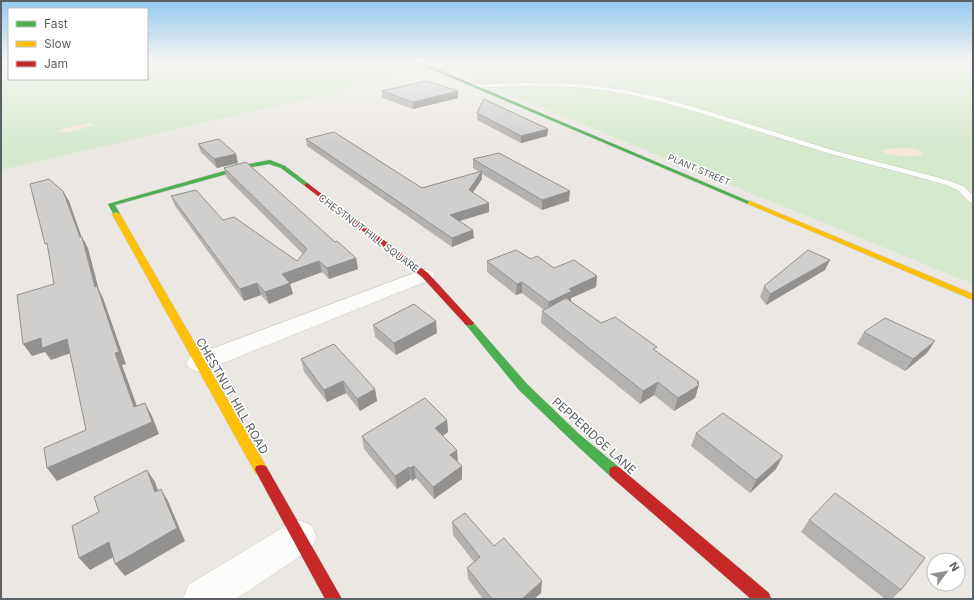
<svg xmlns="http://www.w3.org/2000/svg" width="974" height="600" font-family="Inter,sans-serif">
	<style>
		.green { fill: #d6e9cd }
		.sand { fill: #f5e8d7 }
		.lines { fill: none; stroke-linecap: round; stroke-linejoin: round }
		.lane-casing { stroke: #c7c7c6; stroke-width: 1 }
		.street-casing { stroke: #c7c7c6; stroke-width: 1 }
		.fast-casing { stroke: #c6c7c6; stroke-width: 1 }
		.slow-casing { stroke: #c6c7c6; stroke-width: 1 }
		.jam-casing { stroke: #c6c7c6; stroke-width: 1 }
		.lane { fill: #fcfcfb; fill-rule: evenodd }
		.street { fill: #fcfcfb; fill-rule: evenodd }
		.fast { fill: #4caf50; fill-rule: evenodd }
		.slow { fill: #ffc107; fill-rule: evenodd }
		.jam { fill: #c62828; fill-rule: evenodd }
		.rail-far1 { stroke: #e2e1e1; stroke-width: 1.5; stroke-dasharray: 0.5 2.5; stroke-linecap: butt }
		.rail { stroke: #e2e1e1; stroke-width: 2; stroke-dasharray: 0.5 3; stroke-linecap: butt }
		.wall { fill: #b4b2b0 }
		.shaded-wall { fill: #929190 }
		.building { fill: #d1cfcd; stroke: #929190 }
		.labels { text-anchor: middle; stroke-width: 3; stroke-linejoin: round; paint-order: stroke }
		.far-street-label { font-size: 9px; fill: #5a6064; stroke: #fff }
		.street-label { font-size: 10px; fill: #5a6064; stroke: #fff }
		.near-street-label { font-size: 12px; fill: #5a6064; stroke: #fff }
	</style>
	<rect width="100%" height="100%" fill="#ebe8e4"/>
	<path class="green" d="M1,62H9V79H147V62H973V284L443,67L1,170Z"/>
	<path class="sand" d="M89,123L95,125L69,132H58L65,128Z
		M887,149C898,149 914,146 923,153L922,155C909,156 893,158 881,151Z"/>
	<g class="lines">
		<defs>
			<path id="lane" d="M522,83L585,84L629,91L658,97L711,112L832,150L944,179L963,186L973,195V203C966,201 963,193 957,190C948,184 935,182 925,179C887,168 849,160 811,148C741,127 673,100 601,90C559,84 516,86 474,88L471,86L474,84Z"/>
			<path id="street" d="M425,269L432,271L435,275L432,279L208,369L199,372L190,369L186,363L190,357Z
				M299,520L311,525L317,537L311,549L236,599H183L188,585L287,525Z"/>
			<path id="fast" d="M415,62H420L753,203L752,204H748Z
				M270,160L285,166L310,185L305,186L281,168L269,164L252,167L115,205L120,214L116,216L114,215L108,204L249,164Z
				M469,320L472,321L527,384L579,434L620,468L621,472L620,476L615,478L610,476L571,440L519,390L466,325L464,323L466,321Z"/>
			<path id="slow" d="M750,201L973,294V300L748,204V202Z
				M116,212L120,214L266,466L267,470L266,474L261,475L256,474L112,214Z"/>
			<path id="jam" d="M307,183L428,273L472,321L474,323L472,325H466L422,277L305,186V184Z
				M261,465L266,466L342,599H325L255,470L256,466Z
				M615,466L620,468L769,593L771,599H751L610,476L609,472L610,468Z"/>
		</defs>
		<use href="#lane" class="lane-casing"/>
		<use href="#street" class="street-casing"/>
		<use href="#fast" class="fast-casing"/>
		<use href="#slow" class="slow-casing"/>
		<use href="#jam" class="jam-casing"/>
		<use href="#lane" class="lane"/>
		<use href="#street" class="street"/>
		<use href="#fast" class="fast"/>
		<use href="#slow" class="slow"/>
		<use href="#jam" class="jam"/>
		<path class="rail-far1" d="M774,62L873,95L915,107"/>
		<path class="rail" d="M911,106L973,124"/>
	</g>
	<path class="wall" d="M382,91L458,98L413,109L382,98Z
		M477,113L548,129L547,136L521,143L477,120Z
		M306,139L422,188L479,172L473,168V159L569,201L542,210L482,174V179L473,192L489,212L459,221L474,238L452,247L307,146Z
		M198,144L238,163L217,168L201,152Z
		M224,168L356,258L358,269L329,279L322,272L290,284L293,294L269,304L261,295L244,301L175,206L171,196L223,220L297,261L303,254L227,178Z
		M531,259L554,268L597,276L596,287L571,298V301L601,323L656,351L699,382L695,398L674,411L654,395L640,404L541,323L542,311L544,310L522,293L516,295L487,272V261Z
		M825,270L766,305L760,297L764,286Z
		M373,325L437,333L396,355L375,337Z
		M864,332L927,353L905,371L857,344Z
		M301,359L375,389L377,401L360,411L346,393L327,402L304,372Z
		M447,420L448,432L443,436L458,462L462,466V479L434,499L416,478L412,481L411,479L397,489L364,449L362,436Z
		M696,433L776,469L750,493L691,446Z
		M809,520L901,590L892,599H885L801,532Z
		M452,522L494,546L541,593L534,599H483L468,579L467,568L474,562L453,535Z"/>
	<path class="shaded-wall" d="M458,91V98L413,109V102Z
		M548,129L547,136L521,143V136Z
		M236,154L238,163L217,168L214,159Z
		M482,171V179L469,198V190Z
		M63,191L69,201L82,238V237L88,248L99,290L103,298L126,364L122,365L142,420L134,407L115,353L80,237Z
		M570,191L569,201L542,210V200Z
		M489,203V212L450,224V215Z
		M473,230L474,238L452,247V238Z
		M356,258L358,269L329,279L327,268Z
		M830,260L825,270L766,305L770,294Z
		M319,261L322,272L290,284L293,294L269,304L265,292L282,274Z
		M597,276L596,287L571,298V302L548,313L549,302L569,289Z
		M522,282V293L516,295L517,284Z
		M257,283L261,295L244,301L240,289Z
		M436,321L437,333L396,355L394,343Z
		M41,338L67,339L74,352L51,360L45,352L32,356L23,344Z
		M935,341L927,353L905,371L913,359Z
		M343,381L346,393L327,402L324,390Z
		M658,382L654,395L640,404L643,391Z
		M699,382L698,386L699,385L695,398L674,411L678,398Z
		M375,389L377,401L360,411L357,399Z
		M145,403L152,416L159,434L57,481L47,468Z
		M447,420L448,432L436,440L435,428Z
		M457,450L458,462L450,455Z
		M783,456L776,469L750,493L756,480Z
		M414,466L416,478L412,481L410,468Z
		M462,466V479L434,499L433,487Z
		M409,467L411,479L397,489L395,476Z
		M147,470L155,482L163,504L155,492Z
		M161,489L168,501L185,541L125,576L115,564Z
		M109,542L119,554L90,570L79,558Z
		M542,581L541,593L534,599H522Z"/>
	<path class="building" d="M426,81L458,91L413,102L382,91Z
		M484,99L548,129L521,136L477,113Z
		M334,132L422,188L482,171L469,190L489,203L450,215L473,230L452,238L306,139Z
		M219,139L236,154L214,159L198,144Z
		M499,153L570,191L542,200L473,159Z
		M246,162L335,242L337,241L356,258L327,268L319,261L282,274L290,283L265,292L257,283L240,289L171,196L196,190L223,220L234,217L297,261L307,249L224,168Z
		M49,179L63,191L80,237H82L95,287L97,286L119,352L115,353L134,407L145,403L152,422L47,468L44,448L86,430L67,339L42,348L41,338L23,344L17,295L54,284L47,243L45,244L30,184Z
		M516,250L531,259L537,256L554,268L574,260L597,276L569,289L572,291L549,302L522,282L517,284L487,261Z
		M808,250L830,260L770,294L764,286Z
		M566,298L601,323L615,317L657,347L653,349L699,382L697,383L699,385L678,398L658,382L643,391L542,311Z
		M414,304L436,321L394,343L373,325Z
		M885,318L935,341L913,359L864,332Z
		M334,344L375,389L357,399L343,381L324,390L301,359Z
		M425,398L447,420L435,428L457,450L450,455L462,466L433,487L414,466L410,468L409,467L395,476L362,436Z
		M723,413L783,456L756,480L696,433Z
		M147,470L155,492L161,489L177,528L115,564L109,542L79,558L72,526L99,512L94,497Z
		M835,493L925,558L901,590L809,520Z
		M465,513L494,546L504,538L542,581L522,599H492L467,568L480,557L452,522Z"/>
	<linearGradient id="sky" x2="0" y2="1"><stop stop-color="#94c9ee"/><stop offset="0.42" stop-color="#f6f5f3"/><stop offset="1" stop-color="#f6f5f3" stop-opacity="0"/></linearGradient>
	<rect width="974" height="146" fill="url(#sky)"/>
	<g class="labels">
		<g class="far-street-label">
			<text transform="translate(699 170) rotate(23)" y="3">PLANT STREET</text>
		</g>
		<g class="street-label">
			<text transform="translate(369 233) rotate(37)" y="4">CHESTNUT HILL SQUARE</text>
		</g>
		<g class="near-street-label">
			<text transform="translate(232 396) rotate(60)" y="4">CHESTNUT HILL ROAD</text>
			<text transform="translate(594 436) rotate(42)" y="4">PEPPERIDGE LANE</text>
		</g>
	</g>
	<rect width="974" height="600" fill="none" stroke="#5a6064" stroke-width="4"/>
	<rect x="8" y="8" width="140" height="72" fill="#ffffff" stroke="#bdbfc1"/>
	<rect x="16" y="21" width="20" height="6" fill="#4caf50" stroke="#bdbfc1"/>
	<text x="44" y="28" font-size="12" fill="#5a6064">Fast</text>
	<rect x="16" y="41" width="20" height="6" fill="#ffc107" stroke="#bdbfc1"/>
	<text x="44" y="48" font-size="12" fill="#5a6064">Slow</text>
	<rect x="16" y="61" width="20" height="6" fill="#c62828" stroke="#bdbfc1"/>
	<text x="44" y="68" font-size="12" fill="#5a6064">Jam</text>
	<g transform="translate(946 572) rotate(58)"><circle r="19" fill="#ffffff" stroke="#bdbfc1"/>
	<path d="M0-3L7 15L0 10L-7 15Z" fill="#8d9091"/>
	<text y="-6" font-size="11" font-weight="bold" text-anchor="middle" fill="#5a6064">N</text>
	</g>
</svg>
